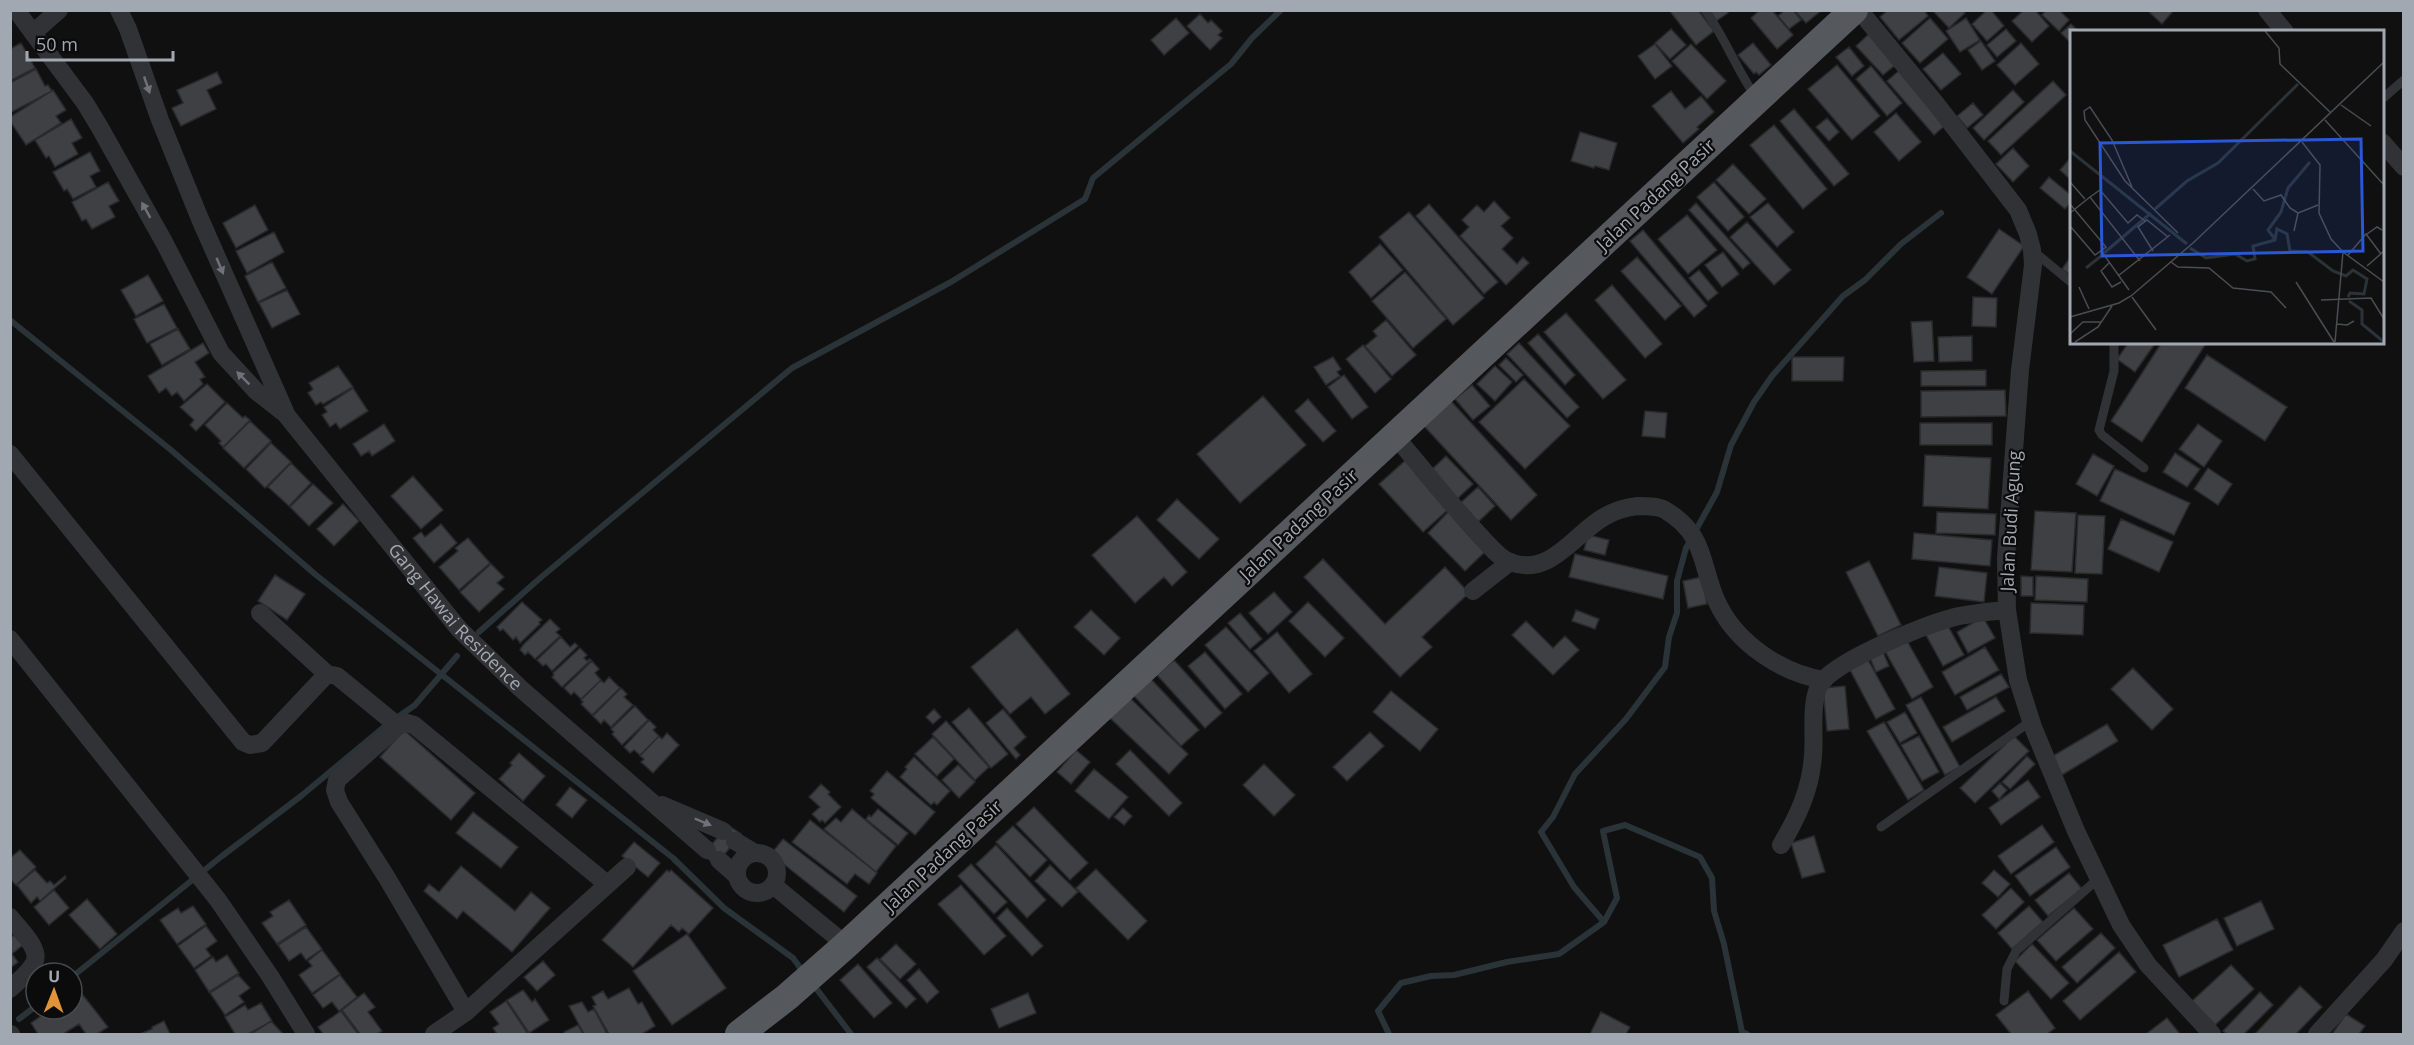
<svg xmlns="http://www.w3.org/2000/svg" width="2414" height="1045" font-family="'Open Sans',sans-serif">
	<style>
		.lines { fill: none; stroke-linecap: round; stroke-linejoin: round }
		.stream { stroke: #2a3338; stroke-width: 6 }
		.building { fill: #3f4044; stroke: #2a2a2d; stroke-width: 1.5 }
		.service { stroke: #313235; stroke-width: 9 }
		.minor { stroke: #313235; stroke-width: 18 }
		.trunk { stroke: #55585d; stroke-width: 28 }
		.oneway { fill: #6f7379 }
		.labels { text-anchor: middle; stroke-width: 4.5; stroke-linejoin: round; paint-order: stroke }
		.street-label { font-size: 18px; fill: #a2a8b1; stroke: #0b0b0c }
		.inset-river { fill: none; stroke: #2a3338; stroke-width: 3 }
		.inset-road { fill: none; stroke: #4a4d51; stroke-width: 1.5 }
		.view { fill: #2a57d4; fill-opacity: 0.15; stroke: #2a57d4; stroke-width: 3 }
		.inset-edge { fill: none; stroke: #a2a8b1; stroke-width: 3 }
	</style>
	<rect width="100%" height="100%" fill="#101011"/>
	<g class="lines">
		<path class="stream" d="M10,320L171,450L316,575L673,858L724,908L793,958L804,973
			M479,632L539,579L792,368L951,282L1085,199L1093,178L1231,64L1252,38L1281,10
			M395,719L415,705L457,656
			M1604,922L1574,887L1541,832L1553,817L1575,774L1626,719L1665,667L1669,637L1677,613V581L1686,548L1717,492L1731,445L1754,402L1772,376L1843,296L1865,280L1901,244L1941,213
			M72,977L222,856L301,796L384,727
			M812,983L851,1034
			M19,1019L36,1006
			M1389,1034L1378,1011L1401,983L1431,976L1454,975L1507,962L1559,954L1604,922L1617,898L1603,831L1625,825L1700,857L1712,878L1714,911L1724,944L1742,1032L1747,1034"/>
	</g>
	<path class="building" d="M1669,10H1698L1714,31L1696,45Z
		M1709,10H1727L1728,13L1716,21Z
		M1760,10H1772L1793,35L1777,49L1751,18Z
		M1785,10H1793L1801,20L1789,29L1778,16Z
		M1794,10H1822L1806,23Z
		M1888,10H1924L1928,16L1899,40L1880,17Z
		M1932,10H1963L1965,13L1949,28Z
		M1987,10H1991L2004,26L1987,41L1972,24Z
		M2024,10H2035L2049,26L2032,42L2012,21Z
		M2046,10H2059L2069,20L2059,31L2042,15Z
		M2147,10H2174L2162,24Z
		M1200,14L1208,23L1211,20L1222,31L1218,35L1222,38L1210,50L1187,26Z
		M1176,18L1189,33L1164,55L1151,40Z
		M1930,18L1948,39L1920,63L1902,43Z
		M1966,18L1980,40L1960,52L1946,31Z
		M2071,24L2079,32H2072V44L2061,33Z
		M1671,29L1686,45L1670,59L1655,43Z
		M2006,29L2016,41L1997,57L1987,45Z
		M1871,32L1899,62L1883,75L1856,46Z
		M1981,41L1995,61L1982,70L1968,50Z
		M21,43L35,68L10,81V49Z
		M1753,43L1771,65L1759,75L1756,72L1754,74L1738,55Z
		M2021,43L2039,64L2015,85L1997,65Z
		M1655,44L1672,66L1655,79L1638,56Z
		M1691,44L1726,81L1707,99L1672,61Z
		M1849,47L1864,66L1852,76L1836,57Z
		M1943,53L1961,74L1941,90L1923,69Z
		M1837,65L1880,116L1852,140L1808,89Z
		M1871,66L1902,103L1887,116L1856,79Z
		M1902,68L1949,122L1934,135L1887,81Z
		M36,69L45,86L48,85L52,91L10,113V83Z
		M217,72L222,83L207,90L216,109L181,126L172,108L183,103L177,90Z
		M2053,81L2066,95L2001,155L1988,141Z
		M53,90L66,110L56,116L61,123L26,145L10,121V117Z
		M2013,90L2024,102L1984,140L1973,128Z
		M1671,91L1685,109L1701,96L1714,112L1697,127L1699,129L1683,143L1652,106Z
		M1973,103L1983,115L1967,128L1957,116Z
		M1794,109L1849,174L1834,186L1780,121Z
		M1896,113L1921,142L1899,161L1874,132Z
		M1827,118L1839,132L1829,141L1816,127Z
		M71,119L82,138L72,143L78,154L55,167L49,156L46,158L35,140Z
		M1774,125L1827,189L1803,209L1750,145Z
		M1580,132L1617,143L1609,170L1595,166L1594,168L1571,161Z
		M2013,148L2029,166L2013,182L1996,164Z
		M90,152L100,171L90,176L96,187L73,199L67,189L64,191L53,172Z
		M2072,156V181L2060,170Z
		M1733,164L1766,199L1749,214L1716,180Z
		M2049,177L2072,196V201L2065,209L2040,188Z
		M108,182L119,201L109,206L115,217L92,229L86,219L82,221L72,202Z
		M1714,182L1744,217L1728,231L1697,197Z
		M1494,201L1510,218L1501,226L1513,238L1502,249L1517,264L1523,257L1529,263L1506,285L1460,236L1469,227L1462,220L1477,205L1484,212Z
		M1696,203L1750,263L1743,269L1689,210Z
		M1768,203L1794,232L1777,247L1750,217Z
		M1429,204L1498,282L1484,294L1416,216Z
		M255,205L268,230L236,248L223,223Z
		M1409,212L1484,298L1453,325L1379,237Z
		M1687,215L1717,250L1688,274L1658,239Z
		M1747,222L1791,270L1774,285L1730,237Z
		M1999,229L2024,246L1992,294L1967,277Z
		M1643,230L1707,306L1694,317L1630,241Z
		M274,232L284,252L247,273L236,251Z
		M1380,244L1403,270L1371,298L1349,272Z
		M1723,252L1739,274L1722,287L1705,265Z
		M2072,255V276L2062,269Z
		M1637,257L1681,306L1665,320L1621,271Z
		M272,262L286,288L258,302L245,276Z
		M1699,270L1718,293L1708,301L1689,278Z
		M1405,272L1446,319L1413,348L1372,301Z
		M148,275L163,301L136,316L121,290Z
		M1612,285L1662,344L1645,358L1595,300Z
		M287,290L300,314L272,328L259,303Z
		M1973,297L1997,298L1996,327L1972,326Z
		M164,304L177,328L147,343L134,319Z
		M1566,313L1626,380L1603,399L1544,332Z
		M1386,320L1416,355L1392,376L1365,346L1377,336L1373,331Z
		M1932,321L1934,361L1914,362L1911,322Z
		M178,329L190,349L162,365L150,344Z
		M1538,334L1575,375L1565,385L1528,343Z
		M1972,336V361L1939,362L1938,337Z
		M2129,342H2151L2154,345L2135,372L2117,359Z
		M2162,342H2207L2142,442L2111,421Z
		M203,343L209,353L195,362L205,377L200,379L203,384L184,401L177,392L172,396L166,388L159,393L148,376Z
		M1519,343L1579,407L1567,418L1507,354Z
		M1363,345L1391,379L1375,393L1346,359Z
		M2207,355L2287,407L2265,441L2185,388Z
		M1333,357L1341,369L1337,372L1340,376L1326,385L1314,367Z
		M1792,357H1844L1843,381H1792Z
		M1506,358L1523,375L1516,382L1499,365Z
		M338,366L353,387L323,404L321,402L316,405L308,393L313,389L309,383Z
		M1495,366L1512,382L1495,401L1477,384Z
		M1986,370V386H1921V371Z
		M1344,375L1368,407L1352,419L1328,387Z
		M1524,379L1570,426L1525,469L1479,422Z
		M207,384L225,402L196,431L190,425L194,420L180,407Z
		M1472,385L1490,406L1473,420L1455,399Z
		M353,388L368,411L340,429L336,423L330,427L322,415L327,412L324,407Z
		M2005,390L2006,416L1921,417V391Z
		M1263,396L1306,445L1240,503L1197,454Z
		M1308,399L1336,431L1323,442L1295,411Z
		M1451,401L1537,495L1511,520L1424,426Z
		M227,403L243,418L245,416L250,420L223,447L219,443L221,441L205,425Z
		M1645,411L1667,413L1665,438L1642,436Z
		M250,421L271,441L244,468L223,448Z
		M1920,423H1992V445H1920Z
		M384,424L395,441L372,456L369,451L361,456L353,444Z
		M2198,424L2222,441L2204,467L2179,449Z
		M271,443L291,462L265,488L246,469Z
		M2175,453L2200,469L2187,487L2163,472Z
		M2093,454L2114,466L2097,496L2076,484Z
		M1925,455L1991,458L1988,509L1923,506Z
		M1446,456L1473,484L1455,501L1428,473Z
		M1407,459L1451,507L1423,532L1379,484Z
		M291,463L311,483L289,506L268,487Z
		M2208,468L2232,484L2218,505L2194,489Z
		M2115,469L2190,503L2174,535L2100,501Z
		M413,476L443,510L421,529L391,496Z
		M313,484L333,503L309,526L290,507Z
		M1478,487L1495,506L1476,524L1458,505Z
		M1177,499L1219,539L1199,559L1157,520Z
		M343,504L359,521L334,546L317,529Z
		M1451,509L1489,548L1465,571L1428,533Z
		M2035,511L2076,513L2072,572L2031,570Z
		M1937,512L1996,514L1995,535L1936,533Z
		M2078,515L2105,516L2102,574L2075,573Z
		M1137,516L1187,572L1172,586L1164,577L1135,603L1092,555Z
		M2121,519L2173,542L2159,572L2108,549Z
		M441,524L457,543L434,563L413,538L421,532L425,537Z
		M1914,533L1992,540L1990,566L1912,559Z
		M1588,535L1609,540L1605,555L1584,550Z
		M468,538L490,563L459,590L439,567L458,551L455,548Z
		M1575,554L1668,576L1663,599L1569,577Z
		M1323,559L1385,624L1445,567L1469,593L1422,637L1432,647L1400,677L1304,577Z
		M1869,561L1901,625L1878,636L1846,572Z
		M491,564L504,577L497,583L504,589L479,612L460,592Z
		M1939,567L1987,573L1984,602L1935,596Z
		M275,575L305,594L287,620L258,601Z
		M2021,576L2033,577V596H2021Z
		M2036,576L2088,579L2087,602L2035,600Z
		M1702,577L1707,604L1688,608L1683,581Z
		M1274,592L1292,612L1268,634L1249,613Z
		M522,602L542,620L539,622L540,624L520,643L516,637L513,640L503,629L500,631L497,627Z
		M1308,602L1344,638L1325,657L1289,621Z
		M2031,603L2084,605L2083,635L2030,633Z
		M1091,610L1120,638L1104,655L1074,627Z
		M1576,610L1599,619L1595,629L1572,621Z
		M1240,613L1262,639L1250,649L1228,623Z
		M1983,617L1995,638L1968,653L1957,632Z
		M550,619L560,629L556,632L560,636L535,659L528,652L525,655L520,650L523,645Z
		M1526,621L1553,648L1565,636L1579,650L1553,675L1512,635Z
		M1947,624L1964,655L1943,666L1926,635Z
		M1226,627L1269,673L1248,692L1205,645Z
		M1017,629L1070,694L1045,714L1031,697L1010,714L971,667Z
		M1277,632L1312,674L1289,693L1254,651Z
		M561,637L570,647L575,643L578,646L552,671L546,664L543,666L537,660Z
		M1906,639L1933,687L1912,699L1885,651Z
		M1985,647L1999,670L1955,695L1942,672Z
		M580,648L587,655L584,658L587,661L589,659L591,660L562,687L552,677L554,675L553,673Z
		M1205,652L1242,694L1225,709L1188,666Z
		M1883,652L1889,666L1876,672L1870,658Z
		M1867,658L1895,709L1876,719L1849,668Z
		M1174,660L1222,713L1205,728L1157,675Z
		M592,661L599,669L595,673L601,680L581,699L574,692L571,695L564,688Z
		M2133,668L2173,709L2152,730L2111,689Z
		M2001,674L2009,687L1967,710L1960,697Z
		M609,677L620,688L592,715L581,704L583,702L581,700L601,680L604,683Z
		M1151,679L1199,730L1181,746L1134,696Z
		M1845,686L1849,729L1827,731L1823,688Z
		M621,688L627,694L624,697L633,705L611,727L604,720L601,724L593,716Z
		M1391,691L1438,729L1420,751L1373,712Z
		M1921,697L1960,767L1945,775L1906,705Z
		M1996,697L2005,711L1952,742L1943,727Z
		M1130,698L1188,754L1169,774L1110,718Z
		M635,706L648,720L622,745L612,734L614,732L611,729Z
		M969,708L1008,754L991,768L952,722Z
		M934,709L941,717L933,724L926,717Z
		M1003,709L1026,737L1014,748L1020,755L1016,759L986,723Z
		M1905,712L1917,733L1900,743L1887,722Z
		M649,720L656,727L653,730L659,736L640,755L634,750L630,753L624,747Z
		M946,721L989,767L975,780L932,734Z
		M1884,722L1924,790L1908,800L1867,731Z
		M2107,724L2118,741L2062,775L2051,757Z
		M404,730L475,793L451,820L380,757Z
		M1370,732L1384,746L1347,781L1333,767Z
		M667,733L679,745L653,773L641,762L644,759L640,756L659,736L662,739Z
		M1919,736L1939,772L1922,781L1901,745Z
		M2014,736L2029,751L1975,803L1960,788Z
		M933,737L954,759L937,776L915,754Z
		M1076,750L1090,762L1071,784L1057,772Z
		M1130,750L1182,803L1169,816L1116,764Z
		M519,753L545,776L523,801L499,779L512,765L510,763Z
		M2027,756L2035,764L2010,789L2002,782Z
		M914,757L950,791L937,805L934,802L931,805L900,777L907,769L905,767Z
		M1264,764L1295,795L1274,816L1243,785Z
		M958,765L975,782L959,798L942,780Z
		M1094,769L1128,797L1109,819L1075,791Z
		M887,771L935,812L915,835L871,798L874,794L870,791Z
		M2028,780L2040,797L2001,825L1989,808Z
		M2000,783L2007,790L1999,799L1992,791Z
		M821,784L830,792L828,794L841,807L825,823L822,820L820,822L812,814L820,807L809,797Z
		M570,787L587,800L572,818L556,805Z
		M1034,807L1088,863L1070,880L1016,824Z
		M1123,808L1132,816L1124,825L1114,817Z
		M852,809L896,846L876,872L824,829L836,818L841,822Z
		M878,809L908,833L898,845L866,819L869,815L871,817Z
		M473,812L518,847L501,868L456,833Z
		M810,820L877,873L869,884L855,874L847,884L792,842Z
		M728,825L741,834L716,865L703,855Z
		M2042,825L2054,842L2011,874L1998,856Z
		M1013,826L1047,860L1030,877L996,842Z
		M1814,836L1825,872L1802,878L1791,843Z
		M783,839L857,896L844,912L771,854Z
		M634,842L660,863L648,877L622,856Z
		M996,845L1046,900L1027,918L976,864Z
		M2056,847L2070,867L2030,896L2015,876Z
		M20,850L36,867L16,885L10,879V858Z
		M971,864L1007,902L994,914L958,876Z
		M1050,865L1078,892L1062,907L1035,881Z
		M461,866L515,911L531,892L550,908L512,952L463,911L457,919L424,891L429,884L439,892Z
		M1096,869L1147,921L1128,940L1076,888Z
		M35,870L47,883L50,881L54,885L65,876L66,878L40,901L37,897L31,903L17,885Z
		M667,870L669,872L671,870L713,908L689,934L682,928L679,932L671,925L633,967L602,940Z
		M1994,870L2010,884L1998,897L1982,883Z
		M2069,873L2082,889L2048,916L2035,900Z
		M961,885L1006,936L984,955L938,904Z
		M2011,888L2024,902L1996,929L1982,915Z
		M54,890L69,908L49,925L34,907Z
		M87,899L117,934L100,949L69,915Z
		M289,900L306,925L277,944L262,923L273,916L270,912Z
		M2261,901L2274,929L2237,946L2224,918Z
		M193,906L206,924L177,944L160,920L178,908L181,913Z
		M2029,906L2043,922L2012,949L1998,933Z
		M1007,908L1043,946L1032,956L997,918Z
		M2074,908L2093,929L2056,961L2037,940Z
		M2217,919L2233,950L2179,977L2163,945Z
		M206,926L217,941L206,949L211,956L194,968L178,946Z
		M306,927L322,949L306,960L301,953L289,961L278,945Z
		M2101,933L2115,948L2077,983L2062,967Z
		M687,934L726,988L672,1025L633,971Z
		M14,935L23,945L12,954L18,962L10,968V938Z
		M896,944L916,964L900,979L880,959Z
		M2032,944L2069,983L2051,999L2015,961Z
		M322,950L340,974L312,993L299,975L312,966L308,961Z
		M2119,952L2136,972L2080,1020L2063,1001Z
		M227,955L239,973L209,992L195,970L213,957L216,962Z
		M877,958L916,999L906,1008L867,967Z
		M543,961L555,975L537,991L524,977Z
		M858,964L892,1003L874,1018L840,980Z
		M2231,965L2254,989L2215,1025L2192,1001Z
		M919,969L939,992L927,1003L907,980Z
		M238,975L250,988L239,996L244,1002L225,1015L210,993Z
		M340,975L357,997L339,1011L332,1002L323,1008L313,995Z
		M2300,986L2322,1007L2296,1034H2255Z
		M629,988L638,1004L642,1002L655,1026L642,1034H609L593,1006L596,1005L592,997L603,991L608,999Z
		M79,990L108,1027L97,1034H86L79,1024L63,1034H38L31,1023L51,1009H72V995Z
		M523,990L532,1002L535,999L549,1020L529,1033L507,1000Z
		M2028,991L2055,1028L2047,1034H2011L1996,1015Z
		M2260,992L2273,1005L2244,1034H2227L2223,1031Z
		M364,993L375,1007L368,1012L382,1031L377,1034H360L342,1010Z
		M1028,993L1036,1013L999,1028L991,1009Z
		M506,1001L528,1034H497L493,1028L499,1024L490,1012Z
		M582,1002L588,1012L594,1009L607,1034H584L569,1006Z
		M261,1003L272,1021L248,1034H235L225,1017L245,1005L248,1010Z
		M341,1011L358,1034H323L318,1027Z
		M1601,1012L1630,1027L1626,1034H1590Z
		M2346,1014L2365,1026L2359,1034H2332Z
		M2167,1018L2180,1034H2146Z
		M164,1021L170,1034H140L152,1029V1027Z
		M271,1021L283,1034H251Z
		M578,1025L583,1034H565L564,1032Z"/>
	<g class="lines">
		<path class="service" d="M1705,10C1725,38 1736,68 1755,96
			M2382,99L2404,80
			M2032,250L2072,283
			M2114,342V371L2099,430L2102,435L2144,468
			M1881,827L2031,721
			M2004,1001L2007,969L2016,951L2099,878"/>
		<g class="minor">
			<path d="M16,10L85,103L99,126L164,242L221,353L256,391L284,413"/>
			<path id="s1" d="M119,10L128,29L160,120L200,219L287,416L459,629L520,688L707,850"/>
			<path d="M1859,10L1937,105L2018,210L2028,234L2032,250L2033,265L2020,370L2006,558L2007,610L2018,680L2033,727L2076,831L2121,925L2148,965L2212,1034"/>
			<path d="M2267,10L2285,32"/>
			<path d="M33,33L59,10"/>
			<path d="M2382,142L2404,167"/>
			<path d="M1394,435C1424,470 1452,506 1483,539C1491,547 1499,558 1510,562C1550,578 1575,533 1604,517C1614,511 1627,507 1638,506C1647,506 1658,506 1665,510C1707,535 1700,565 1717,602C1736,643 1781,673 1824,680"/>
			<path d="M10,454L243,742L250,745L262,743L327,674L337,676L398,726"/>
			<path d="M1473,591L1510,562"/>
			<path d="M260,613L327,674"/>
			<path d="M10,639L218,900L270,976L306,1034"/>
			<path d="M662,805L723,831"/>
			<path d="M735,841L755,853"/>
			<path d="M1781,845C1798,816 1811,789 1813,755C1815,734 1810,706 1819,686C1830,663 1922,626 1948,619C1967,613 1988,612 2007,610"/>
			<circle cx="757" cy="873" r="20"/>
			<path d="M719,860L737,876"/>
			<path d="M773,885L846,945"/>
			<path d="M10,917C18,928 42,949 34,963C29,973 18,981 10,989"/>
			<path d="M466,1012L387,878L339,802L335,790L337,780L398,726L407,723L414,725L607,884"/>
			<path d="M10,1034H11"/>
			<path d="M434,1034L466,1012L627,867"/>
			<path d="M2317,1034L2384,960L2404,931"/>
		</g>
		<path class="trunk" d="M739,1034L787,997L846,945L1854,10"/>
	</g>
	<defs><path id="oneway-solid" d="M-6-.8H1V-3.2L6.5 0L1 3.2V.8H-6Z" transform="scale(1.5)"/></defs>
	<g class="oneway">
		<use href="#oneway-solid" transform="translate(147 85) rotate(71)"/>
		<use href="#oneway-solid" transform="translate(146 210) rotate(-119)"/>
		<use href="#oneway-solid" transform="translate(220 266) rotate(67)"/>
		<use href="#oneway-solid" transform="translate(243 378) rotate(-135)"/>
		<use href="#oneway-solid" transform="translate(703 822) rotate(23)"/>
	</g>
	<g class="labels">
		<g class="street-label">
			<text transform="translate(1656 195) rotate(-43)" y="6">Jalan Padang Pasir</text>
			<text transform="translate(2011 521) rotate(-87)" y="6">Jalan Budi Agung</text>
			<text transform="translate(1299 525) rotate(-43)" y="6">Jalan Padang Pasir</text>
			<text dy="6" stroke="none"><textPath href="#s1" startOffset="702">Gang Hawai Residence</textPath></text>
			<text transform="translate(943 856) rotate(-43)" y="6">Jalan Padang Pasir</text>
		</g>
	</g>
	<g transform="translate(2070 30)">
		<rect width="314" height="314" fill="#101011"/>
		<path class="inset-river" d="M0,121L117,214M85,179L117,151L148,133L228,54M204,208L198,200L211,182L218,158L240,132M120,218L136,228L165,224L177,231L185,229L183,216L205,210L207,199L217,204L220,221L238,222L263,241L276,246L283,240L297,249L294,264L280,263L278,267M34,223L81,183M16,238L31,226M279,271L292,280V294L314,312"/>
		<path class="inset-road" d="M195,1L209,18L210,34L260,82M271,75L301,96M255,90L314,155M232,112L250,135L249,183L261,209L273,222L265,312M0,152L15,169M62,157L42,110L20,77L14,81L15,90L55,151L108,203M183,159L194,171L211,165L220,178L228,183M20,167L30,160L58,193L67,185L75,191M0,174L36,217L25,225L0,196M0,183L20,167L70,231M224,201L228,183L248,175M297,204L307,197L312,200M83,221L68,197L77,190L98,207M32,222L59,260M273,222L314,252M278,225L296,204L311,224M101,232L108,237L139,238L163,258L201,262L216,278M39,233L31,241L42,257L51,252M297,236L314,221M48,246L100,205M226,252L264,312M9,257L19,279M62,267L86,300M251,270L301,268L314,289M0,287L49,273L61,266L123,213L314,32M267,294L277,295L284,291M0,304L13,292H31M5,312L28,297L42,276"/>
		<path class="view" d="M291,109L293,221L32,226L30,113Z"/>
		<rect width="314" height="314" class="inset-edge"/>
	</g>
	<rect width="2414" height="1045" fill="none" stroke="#a2a8b1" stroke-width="24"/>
	<g transform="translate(54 991) rotate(1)"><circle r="28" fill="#0b0b0c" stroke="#474a4e" stroke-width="1.5"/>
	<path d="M0-4.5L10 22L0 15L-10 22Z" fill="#e19337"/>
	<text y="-9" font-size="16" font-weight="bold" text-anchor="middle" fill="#a2a8b1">U</text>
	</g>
	<path d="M27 51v9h146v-9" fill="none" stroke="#a2a8b1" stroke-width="3"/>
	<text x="36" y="51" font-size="18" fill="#a2a8b1" stroke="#0b0b0c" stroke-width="4.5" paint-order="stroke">50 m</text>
</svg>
